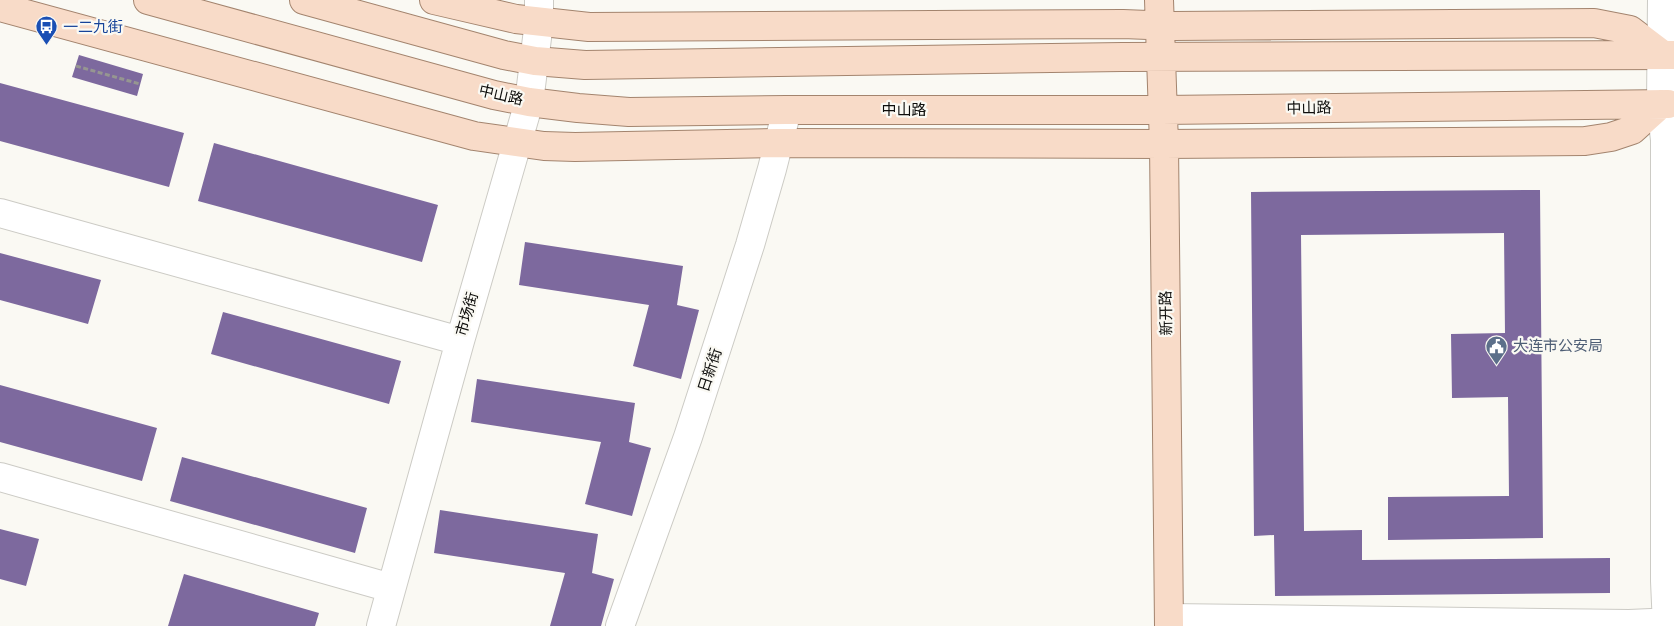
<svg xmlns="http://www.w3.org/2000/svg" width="1674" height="626" font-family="'Fira Sans Condensed','Noto Sans SC',sans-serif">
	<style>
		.building { fill: #7d699e }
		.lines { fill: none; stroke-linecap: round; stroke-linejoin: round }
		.minor-casing { stroke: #cccbc5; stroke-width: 30 }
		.major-casing { stroke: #a3846e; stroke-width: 30 }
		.path { stroke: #969691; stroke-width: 3; stroke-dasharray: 5 2.5; stroke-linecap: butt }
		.minor { stroke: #fff; stroke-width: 28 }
		.major { stroke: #f8dbc8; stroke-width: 28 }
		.labels { text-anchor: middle; stroke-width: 4.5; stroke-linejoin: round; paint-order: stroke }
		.transit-label { font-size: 15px; fill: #164399; stroke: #faf9f3; text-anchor: start }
		.street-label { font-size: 15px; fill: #0e0e0c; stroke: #faf9f3 }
		.service-label { font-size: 15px; fill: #4e5e75; stroke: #faf9f3; text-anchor: start }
	</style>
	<rect width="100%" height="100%" fill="#faf9f3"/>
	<path class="building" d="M79,55L143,74L137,96L72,77Z
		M0,83L184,133L169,187L0,141Z
		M214,143L438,205L422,262L198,201Z
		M1540,190L1543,538L1388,540V497L1509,496L1508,397L1452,398L1451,334L1505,333L1504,233L1301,235L1304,531L1362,530V560L1610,558V593L1275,596L1274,535L1254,536L1251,192Z
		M525,242L683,266L677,305L699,310L681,379L633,366L649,305L519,285Z
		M0,253L101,280L88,324L0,300Z
		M223,312L401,361L389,404L211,354Z
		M477,379L635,403L629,442L651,448L632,516L585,504L601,442L471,422Z
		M0,385L157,428L142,481L0,442Z
		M182,457L367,508L355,553L170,501Z
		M440,510L598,534L592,573L614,579L601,626H550L565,573L434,553Z
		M0,529L39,539L26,586L0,579Z
		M184,574L319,613L315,626H168Z"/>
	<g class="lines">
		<defs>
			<path id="minor" d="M1662,0L1661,104L1665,140V581L1667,626
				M0,213L460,341
				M0,477L391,588
				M1169,618L1629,624L1674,622
				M381,626L460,341L529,102L539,22V0
				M620,626L688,437L750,245L772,169L787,110"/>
			<path id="major" d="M148,0L494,95L529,102L578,108L629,112L787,110H1162L1668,104
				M304,0L504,55L535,61L585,65L1122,57L1674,55
				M434,0L516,19L589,27L1123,24L1173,26L1594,23L1630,30L1663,55
				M1159,0L1164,144L1169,626
				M0,7L474,136L544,146L575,147L779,143L1164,144L1585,141L1611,137L1632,130L1661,104"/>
		</defs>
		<use href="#minor" class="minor-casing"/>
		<use href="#major" class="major-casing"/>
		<path class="path" d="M76,66L140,84"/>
		<use href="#minor" class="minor"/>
		<use href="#major" class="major"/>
	</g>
	<defs>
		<symbol id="bus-pin" viewBox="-11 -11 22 30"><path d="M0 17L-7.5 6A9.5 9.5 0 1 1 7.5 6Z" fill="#1a4fb4" stroke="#faf9f3"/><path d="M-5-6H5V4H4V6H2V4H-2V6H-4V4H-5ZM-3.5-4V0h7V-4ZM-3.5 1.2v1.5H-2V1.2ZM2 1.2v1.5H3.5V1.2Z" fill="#fff"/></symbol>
		<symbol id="civic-pin" viewBox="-11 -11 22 30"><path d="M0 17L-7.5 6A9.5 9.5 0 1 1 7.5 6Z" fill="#5c6f8a" stroke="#faf9f3"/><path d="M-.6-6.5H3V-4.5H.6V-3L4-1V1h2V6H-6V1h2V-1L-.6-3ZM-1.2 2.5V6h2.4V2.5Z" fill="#fff"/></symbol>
	</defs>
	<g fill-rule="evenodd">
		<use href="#bus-pin" x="34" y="14" width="25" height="34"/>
		<use href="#civic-pin" x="1484" y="334" width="25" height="34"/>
	</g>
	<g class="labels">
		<g class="transit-label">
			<text x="63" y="32">一二九街</text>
		</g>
		<g class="street-label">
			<text transform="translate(501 95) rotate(13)" y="5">中山路</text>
			<text transform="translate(1309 108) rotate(-1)" y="5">中山路</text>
			<text x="904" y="115">中山路</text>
			<text transform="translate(1166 313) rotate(-91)" y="5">新开路</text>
			<text transform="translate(467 314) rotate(-74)" y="5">市场街</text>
			<text transform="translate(710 370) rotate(-72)" y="5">日新街</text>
		</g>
		<g class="service-label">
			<text x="1513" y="351">大连市公安局</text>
		</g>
	</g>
</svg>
